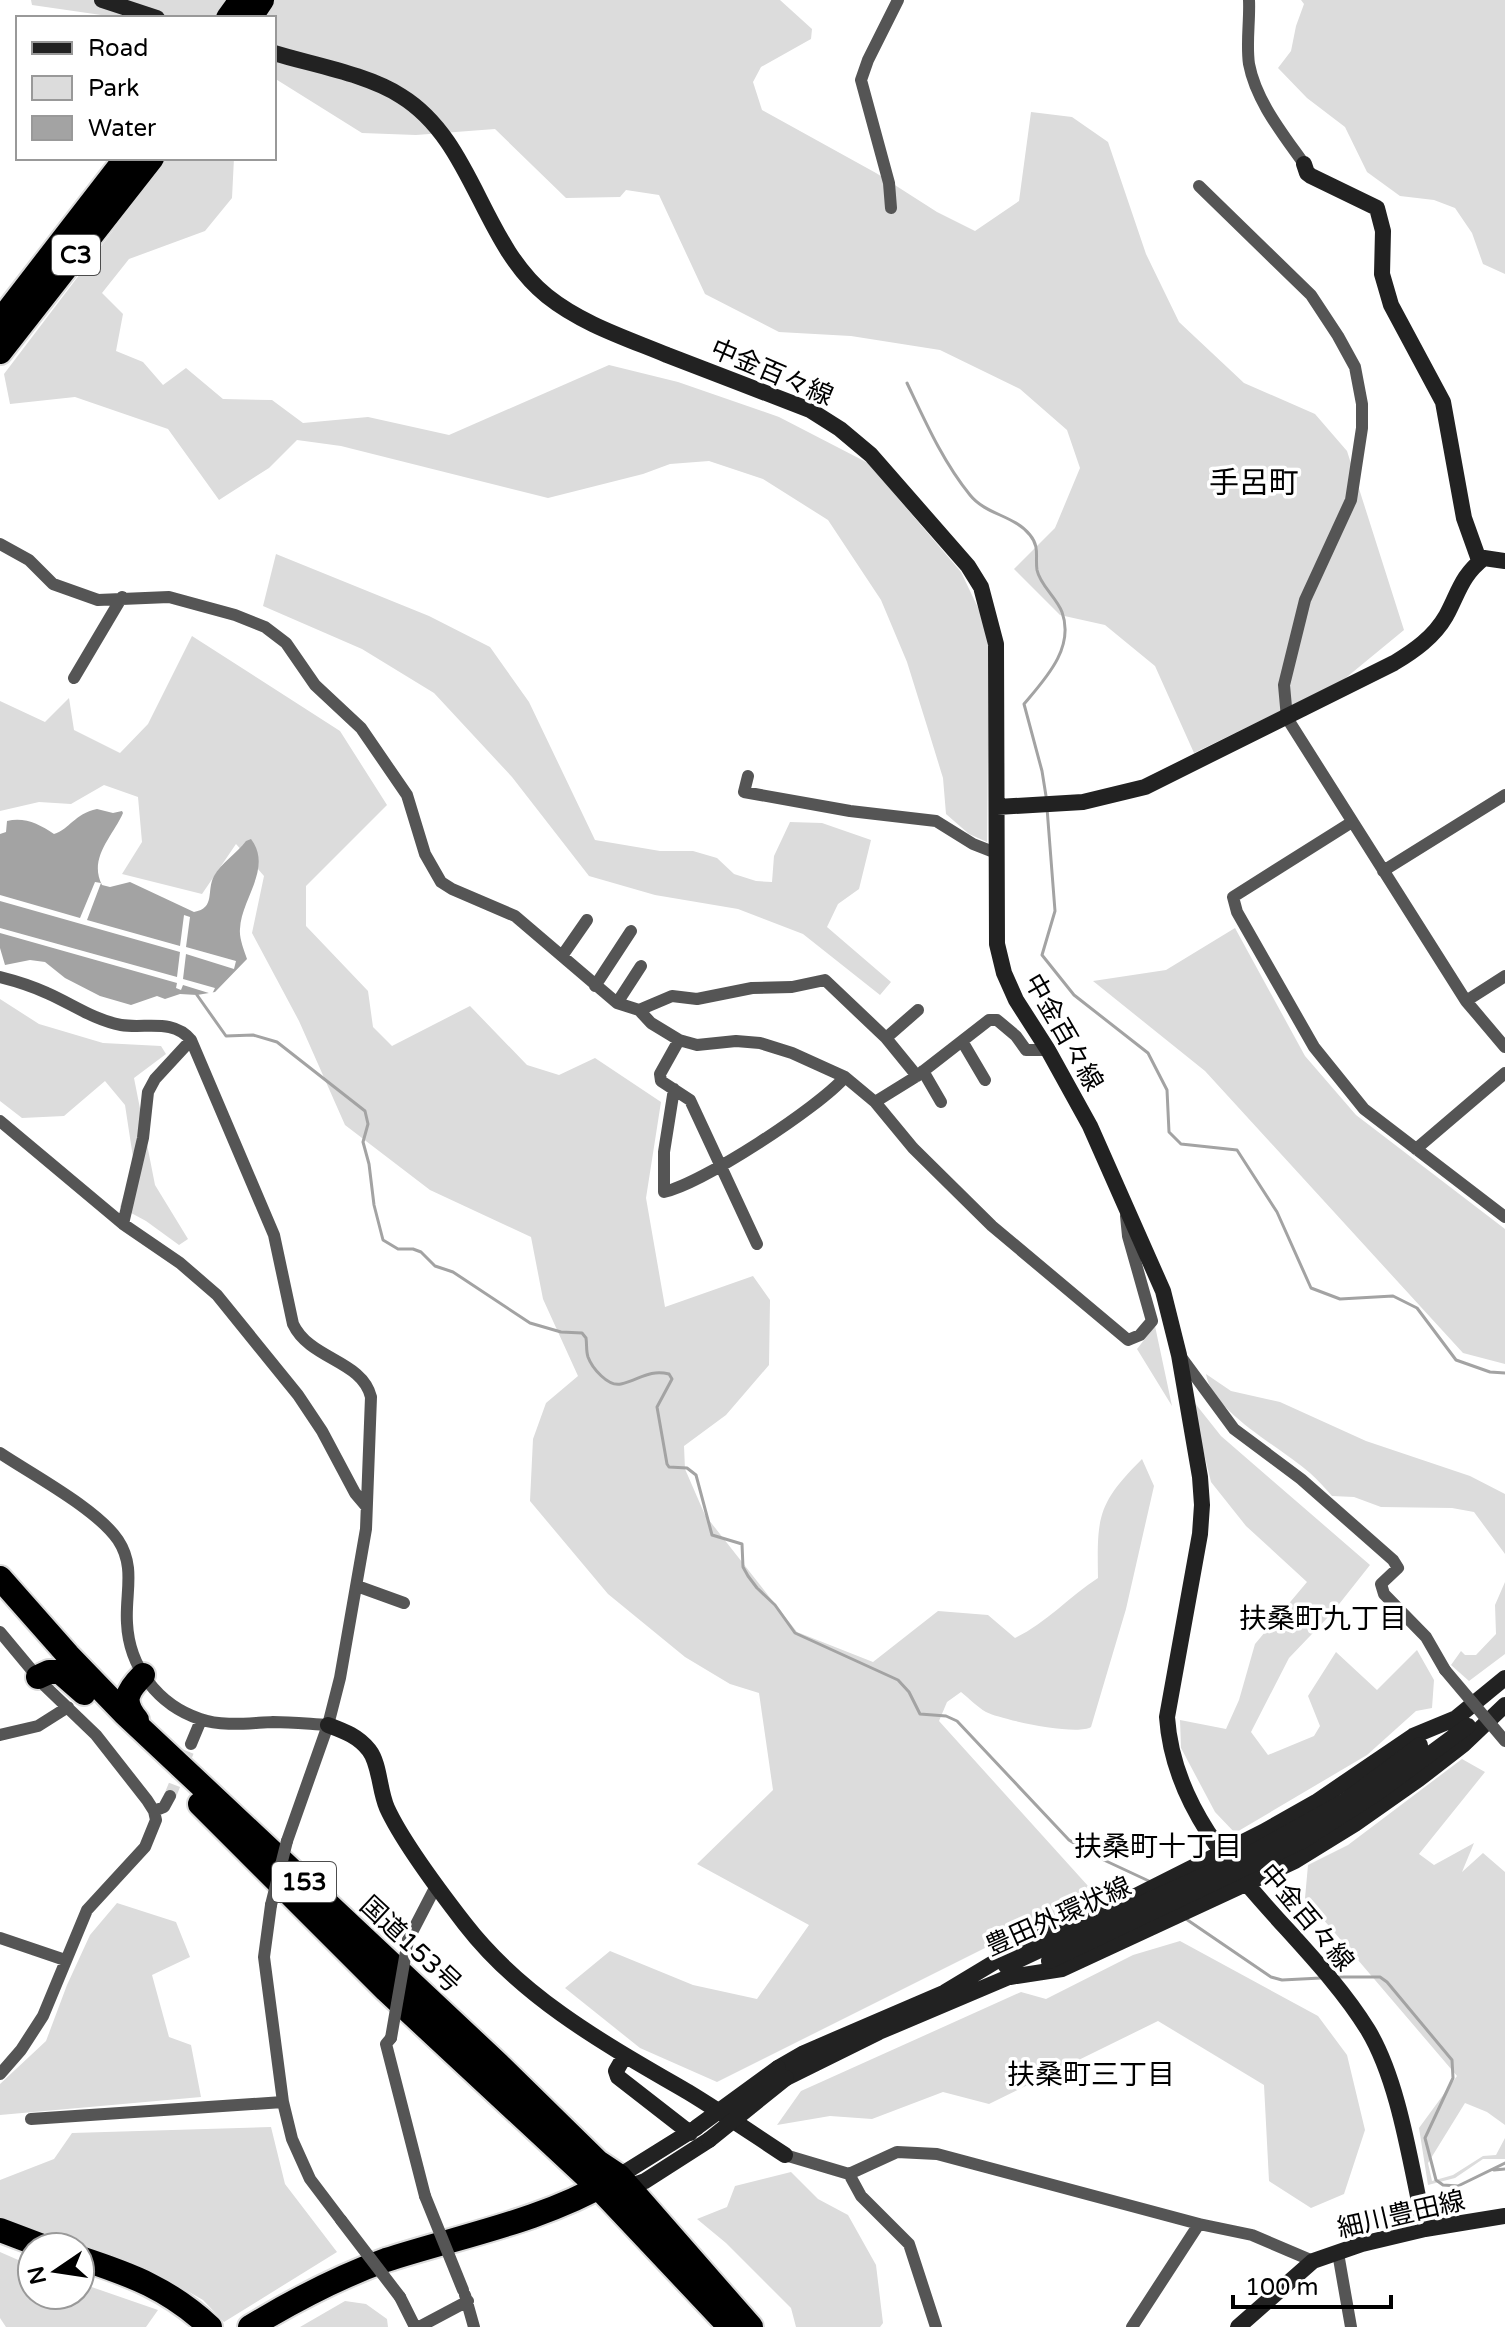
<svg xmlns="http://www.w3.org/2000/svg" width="1505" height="2327" font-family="'Varela Round','Noto Sans JP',sans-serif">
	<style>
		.green { fill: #dcdcdc }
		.water { fill: #a3a3a3 }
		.pier { fill: #fff }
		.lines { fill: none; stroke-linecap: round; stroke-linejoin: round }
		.stream { stroke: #a3a3a3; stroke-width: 3 }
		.street-tunnel { stroke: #d9d9d9; stroke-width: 12; stroke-dasharray: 12 6; stroke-linecap: butt }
		.highway-casing { stroke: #dbdbdb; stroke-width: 28 }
		.street { stroke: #555; stroke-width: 12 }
		.secondary { stroke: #222; stroke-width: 16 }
		.highway { stroke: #000; stroke-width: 24 }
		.street-bridge { stroke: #555; stroke-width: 12 }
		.secondary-bridge { stroke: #222; stroke-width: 16 }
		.labels { text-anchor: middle; stroke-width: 7; stroke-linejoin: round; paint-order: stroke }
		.shield { fill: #fff; stroke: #4c4c4c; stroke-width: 2 }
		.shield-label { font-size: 24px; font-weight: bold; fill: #000 }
		.street-label { font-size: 26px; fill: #000; stroke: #fff }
		.neighbourhood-label { font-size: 28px; fill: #000; stroke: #fff }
		.quarter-label { font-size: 30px; fill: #000; stroke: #fff }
	</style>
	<rect width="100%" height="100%" fill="#fff"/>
	<path class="green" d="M31,0H780L812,29L811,39L761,67L753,82L762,110L876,173L937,212L975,231L1019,201L1031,112L1072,117L1108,142L1146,254L1179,322L1244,383L1315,414L1347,451L1404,630L1342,681L1194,753L1155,666L1105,625L1060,615L1014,569L1055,528L1080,468L1067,430L1020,389L940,350L851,336L779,332L705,294L659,195L626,190L620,197L566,198L495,129L416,135L362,133L274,78V18H122L32,5Z
		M1301,0H1505V274L1483,264L1472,233L1455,208L1434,200L1400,196L1367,172L1345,127L1307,98L1278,68L1291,51L1296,26L1304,4Z
		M168,158H234L232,198L205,231L129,259L102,293L123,314L116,351L143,362L163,385L186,368L223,399L272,400L303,423L368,417L449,435L609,365L678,382L779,417L868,463L961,572L981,614L989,646L987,842L969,834L946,814L943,778L927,726L907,662L881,600L828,520L763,479L709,461L670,464L643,474L548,498L341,446L297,440L269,468L219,500L168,429L75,397L10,404L4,374Z
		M276,554L429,616L490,647L529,702L595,840L660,851H693L717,858L734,874L756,881L772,882L774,856L790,822L822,823L871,840L859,889L838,904L827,927L891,982L880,995L803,934L738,909L655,895L589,876L512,777L434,693L362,649L263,606Z
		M192,636L340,731L387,805L306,886V926L368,991L373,1027L392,1046L470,1006L527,1065L559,1075L595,1058L661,1102L646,1198L665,1307L753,1276L770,1300L769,1365L726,1415L684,1446L685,1469L705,1515L797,1632L873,1662L938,1611L988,1615L1015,1638C1046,1623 1069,1597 1098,1578C1097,1517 1097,1504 1142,1459L1154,1486L1126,1609L1091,1727C1077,1736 1002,1720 986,1712C977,1707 969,1698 961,1692L947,1702L939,1721L1098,1897L1031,1925L717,2082L640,2048L565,1988L610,1951L693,1985L757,1999L809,1925L697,1864L773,1790L759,1693L730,1684L685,1657L608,1594L530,1501L533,1439L546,1403L578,1376L543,1299L531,1237L430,1190L345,1125L299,1021L252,933L264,876L236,844L202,894L122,874L142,842L138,797L104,785L71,804L39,802L0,811V701L45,722L69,698L74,730L120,753L148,724Z
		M1235,928L1305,1056L1356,1115L1505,1229V1364L1463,1353L1205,1071L1093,981L1166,970Z
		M0,999L39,1024L103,1043L161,1046L166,1054L134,1078L155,1185L188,1239L179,1245L146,1221L120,1207L134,1164L125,1105L105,1081L64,1116L22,1118L0,1101Z
		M1155,1326L1172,1406L1137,1349Z
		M1206,1374L1231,1391L1280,1402L1366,1441L1470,1476L1505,1494V1554L1474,1512L1452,1508L1381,1507L1354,1497L1332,1496C1325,1488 1318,1480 1310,1473C1282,1448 1212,1412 1206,1374Z
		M1190,1397L1221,1436L1370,1565L1332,1613L1289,1658L1251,1732L1268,1755L1314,1736L1320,1726L1308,1696L1336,1652L1377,1690L1417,1650L1434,1680L1432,1708L1416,1711L1367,1755L1235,1833L1215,1812L1181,1748L1180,1720L1226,1729L1239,1700L1255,1644L1307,1582L1246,1526L1211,1482Z
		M1505,1582V1654L1469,1681L1451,1665L1461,1651L1465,1655H1476L1496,1634L1495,1605Z
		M1462,1759L1485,1772L1419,1854L1434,1865L1474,1843L1462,1872L1483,1853L1505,1872V2125L1487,2112L1465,2103L1428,2163L1432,2181L1453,2175L1483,2156L1496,2155L1505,2138V2159H1483L1455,2178L1428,2185L1419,2128L1457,2076L1305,1898L1308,1865L1348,1845Z
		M117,1903L176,1922L190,1957L152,1975L169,2037L191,2045L201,2097L0,2115V2084L46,2041L67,1985L90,1935Z
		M1180,1941L1318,2016L1347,2055L1365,2130L1344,2194L1311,2208L1269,2181L1264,2085L1158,2021L989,2104L943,2092L872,2119L830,2116L777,2125L801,2091L1021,1992L1046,1999L1133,1955Z
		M271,2127L285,2184L337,2252L224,2322L203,2300L166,2279L77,2247L18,2233L0,2222V2180L54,2159L72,2133Z
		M791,2172L818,2199L848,2215L876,2265L883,2323L880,2327H796L791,2308L726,2243L697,2219L727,2207L735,2186Z
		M0,2252L32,2266V2295H80V2283L158,2310L146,2327H6L0,2318Z
		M345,2301L366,2304L387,2319L388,2327H300Z"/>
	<path class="water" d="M97,809L113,813L122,811L123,813C113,836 88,858 102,885L110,887L130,882L194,912C216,908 206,891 214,876C221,863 237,853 246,841L251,839C273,868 241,899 240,929C239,938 244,950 247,959L215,992L197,995L180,994L165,999L157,996L131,1005L100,996L65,978L45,962L30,960L5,965L0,948V834L6,832L7,821C25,817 39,824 54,834C70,829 74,814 97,809Z"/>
	<path class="pier" d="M95,882L101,883L87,920L180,946L184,915L190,917L186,947L236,961L234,969L186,954L183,979L215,988L212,994L183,985L181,990L176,988L177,983L0,933V928L177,977L180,952L0,901V895L80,918Z"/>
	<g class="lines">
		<path class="stream" d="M907,383C925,421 943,462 970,495C986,515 1014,515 1030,535C1040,547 1035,557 1037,570C1040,585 1056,597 1062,612C1075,648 1045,679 1024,704L1042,771L1046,796
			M1047,808L1055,911L1042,955L1074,995L1148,1053L1167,1090L1169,1132L1181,1144L1237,1150L1277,1212L1311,1288L1340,1299L1393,1296L1417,1308L1456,1360L1490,1372L1505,1373
			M197,995L226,1036L253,1035L277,1042L365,1111L368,1124L363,1142L369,1164L374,1205L383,1240L398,1249H413L421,1252L435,1266L453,1272L530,1323L561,1332L582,1333L586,1338C587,1345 586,1351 588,1357C592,1368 608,1387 621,1384C639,1380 649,1369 669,1374L672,1379L657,1407L667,1464L669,1467L687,1468L696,1475L712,1535L742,1544L743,1567L748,1576L757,1588L775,1605L795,1633L898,1680L909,1692L920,1714L946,1716L957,1721L1069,1840L1091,1854L1151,1882
			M1186,1919L1271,1977L1282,1980L1321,1978
			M1336,1977H1380L1387,1982L1452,2060L1453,2078L1425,2138L1436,2180L1443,2185L1458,2186L1505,2163
			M1494,2170L1505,2169"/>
		<path class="street-tunnel" d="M170,1796L191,1744"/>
		<defs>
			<path id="highway" d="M228,18L241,0
				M250,18L262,0
				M0,321L126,158
				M0,352L152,158
				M0,1578L68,1655L124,1713L498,2064L598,2162L619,2176L751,2327
				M38,1677L49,1672H60L84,1693
				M137,1720C121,1701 127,1691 143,1675
				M200,1804L386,1990L599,2188L730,2327
				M0,2230L45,2247
				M80,2258C132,2275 169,2289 210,2327
				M250,2327C293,2301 338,2277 386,2260C460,2236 542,2221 610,2181"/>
		</defs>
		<use href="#highway" class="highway-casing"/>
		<path class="street" d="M1249,0C1250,21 1246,43 1249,64C1256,101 1283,134 1304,164
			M1199,186L1311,295L1338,336L1355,367L1362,404V428L1351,500L1305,600L1284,685L1287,718L1466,1001L1505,1047
			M891,208L889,183L861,80L868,60L898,0
			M0,544L29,560L53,584L98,600L169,597L235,615L265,627L286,643L315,685L361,728L407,795L425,854L441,882L452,889L515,916L617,1003L639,1010L651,1023L679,1040L697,1045L736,1041L760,1043L792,1053L845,1077L875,1102L913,1148L992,1226L1128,1340L1140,1335L1152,1321L1128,1236L1126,1216
			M74,678L122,597
			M748,776L744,792L850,811L936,821L973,844L996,853
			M1352,822L1233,897L1237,912L1314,1047L1364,1109L1505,1217
			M1383,871L1505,795
			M562,956L587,920
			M0,977C16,981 32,986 47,993C72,1004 94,1020 121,1025C145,1029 173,1018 191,1040L274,1235L293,1324C310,1360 362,1360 371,1397L366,1529L340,1678L328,1725L287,1841
			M595,986L631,931
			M1466,1001L1505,976
			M617,1003L641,966
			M639,1010L672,996L697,999L752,988L792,987L825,980L886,1038L917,1076
			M886,1038L918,1010
			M679,1040L660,1074L661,1081L690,1100L757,1244
			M962,1041L985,1080
			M923,1071L941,1102
			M674,1089L664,1152V1192C703,1183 818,1108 845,1077
			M875,1102L917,1076L989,1020H997L1016,1036L1026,1050H1048
			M0,1121L123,1224L180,1263L217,1295L298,1395L322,1431L355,1493L366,1506
			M1416,1149L1505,1073
			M123,1224L143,1138L148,1092L155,1079L191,1040
			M1181,1357L1234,1429L1301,1479L1393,1560L1398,1568L1381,1584L1384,1594L1426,1637L1445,1670
			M0,1453C33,1475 97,1509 118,1540C136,1567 125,1594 127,1623C129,1667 158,1705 200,1719C223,1727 249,1723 273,1722C291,1722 310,1724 328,1725
			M357,1586L404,1603
			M0,1632L45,1686L96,1735L147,1800L154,1811L156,1820L145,1847L87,1910L43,2016L21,2050L0,2074
			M0,1735L38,1726L68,1707
			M191,1744L201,1720
			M154,1811L164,1807L170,1796
			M271,1905L264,1957L283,2102L292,2139L310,2179L341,2220
			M0,1938L65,1960
			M408,1940L437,1884
			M391,2038L386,2044L425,2196
			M31,2119L283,2102
			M785,2155L849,2174L897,2152L937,2154L1199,2224L1252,2235L1313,2261
			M849,2174L861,2196L909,2244L936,2327
			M1338,2253L1351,2327
			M465,2295L474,2327
			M400,2297L415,2327
			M419,2327L468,2301
			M1132,2327L1199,2224"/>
		<path class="secondary" d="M102,0L157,18
			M274,53C313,65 367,74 401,96C474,141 481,243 547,296C582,324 626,338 667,355C715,373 762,392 810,410L840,429L871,455L968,566L981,587L996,644L997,944L1004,973L1016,1000L1048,1050L1090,1126L1163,1291L1179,1355L1200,1477L1202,1505L1200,1534L1167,1717C1176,1849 1304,1926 1368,2030C1400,2083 1411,2169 1425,2229
			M1304,164L1307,173L1311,176L1377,208L1383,231L1382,274L1391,305L1443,402L1464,518L1479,560L1484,558
			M997,807L1083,802L1145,787L1394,663C1414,651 1434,637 1446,616C1459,592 1461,576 1484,558L1505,561
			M1450,1723L1505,1678
			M328,1725C344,1731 358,1736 369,1750C380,1764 379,1790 387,1808C403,1843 441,1893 465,1924C523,1999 607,2045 688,2092C721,2112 753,2134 785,2155
			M1006,1966L1044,1948
			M1010,1977L1062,1969L1295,1861L1355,1824L1419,1779L1463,1745L1505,1705
			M945,1992L1028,1942L1124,1902L1263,1832L1316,1802L1413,1736L1459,1717
			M624,2057L616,2071L618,2077L690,2133
			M778,2068L804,2053L955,1988
			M786,2078L879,2032L1018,1973
			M619,2176L696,2128
			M629,2187L645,2181L709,2140
			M1238,2327L1313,2261L1362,2244L1425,2229L1505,2216"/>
		<use href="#highway" class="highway"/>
		<path class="street-bridge" d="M1445,1670L1505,1741
			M271,1905L287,1841
			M391,2038L408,1940
			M425,2196L463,2290
			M341,2220L400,2297"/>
		<path class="secondary-bridge" d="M1044,1948L1246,1856L1345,1801L1420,1745
			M1049,1961L1302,1841L1377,1793L1468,1726
			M697,2127L778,2068
			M709,2140L786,2078"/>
	</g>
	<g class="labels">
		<g class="shield">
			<rect x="52" y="235" width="48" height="40" rx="6"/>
			<rect x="272" y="1862" width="64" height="40" rx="6"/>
		</g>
		<g class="shield-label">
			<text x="76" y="263">C3</text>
			<text x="304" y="1890">153</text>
		</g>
		<g class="street-label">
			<text transform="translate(772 372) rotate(23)" y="9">中金百々線</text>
			<text transform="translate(1064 1032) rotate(60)" y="9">中金百々線</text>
			<text transform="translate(1058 1916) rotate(-24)" y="9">豊田外環状線</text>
			<text transform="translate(1307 1917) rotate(50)" y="9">中金百々線</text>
			<text transform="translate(411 1944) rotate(43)" y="9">国道153号</text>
			<text transform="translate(1401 2214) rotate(-13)" y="9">細川豊田線</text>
		</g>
		<g class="neighbourhood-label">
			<text x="1323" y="1628">扶桑町九丁目</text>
			<text x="1158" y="1856">扶桑町十丁目</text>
			<text x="1091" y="2084">扶桑町三丁目</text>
		</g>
		<g class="quarter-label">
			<text x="1254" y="493">手呂町</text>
		</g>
	</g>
	<rect x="16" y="16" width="260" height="144" fill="#ffffff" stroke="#999999" stroke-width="2"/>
	<rect x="32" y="42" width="40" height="12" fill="#222222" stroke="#999999" stroke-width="2"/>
	<text x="88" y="56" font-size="24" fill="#000000">Road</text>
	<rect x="32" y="76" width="40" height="24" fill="#dcdcdc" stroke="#999999" stroke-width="2"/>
	<text x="88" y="96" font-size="24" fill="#000000">Park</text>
	<rect x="32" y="116" width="40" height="24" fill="#a3a3a3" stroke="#999999" stroke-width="2"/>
	<text x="88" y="136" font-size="24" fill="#000000">Water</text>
	<g transform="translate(56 2271) rotate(257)"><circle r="38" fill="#ffffff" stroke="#999999" stroke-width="2"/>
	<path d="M0-6L14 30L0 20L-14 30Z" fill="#000000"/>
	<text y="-12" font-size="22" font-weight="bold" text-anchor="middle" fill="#000000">N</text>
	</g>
	<path d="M1233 2295v12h158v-12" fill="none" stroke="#000000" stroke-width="4"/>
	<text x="1245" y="2295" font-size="24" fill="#000000" stroke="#ffffff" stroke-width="6" paint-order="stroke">100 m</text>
</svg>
